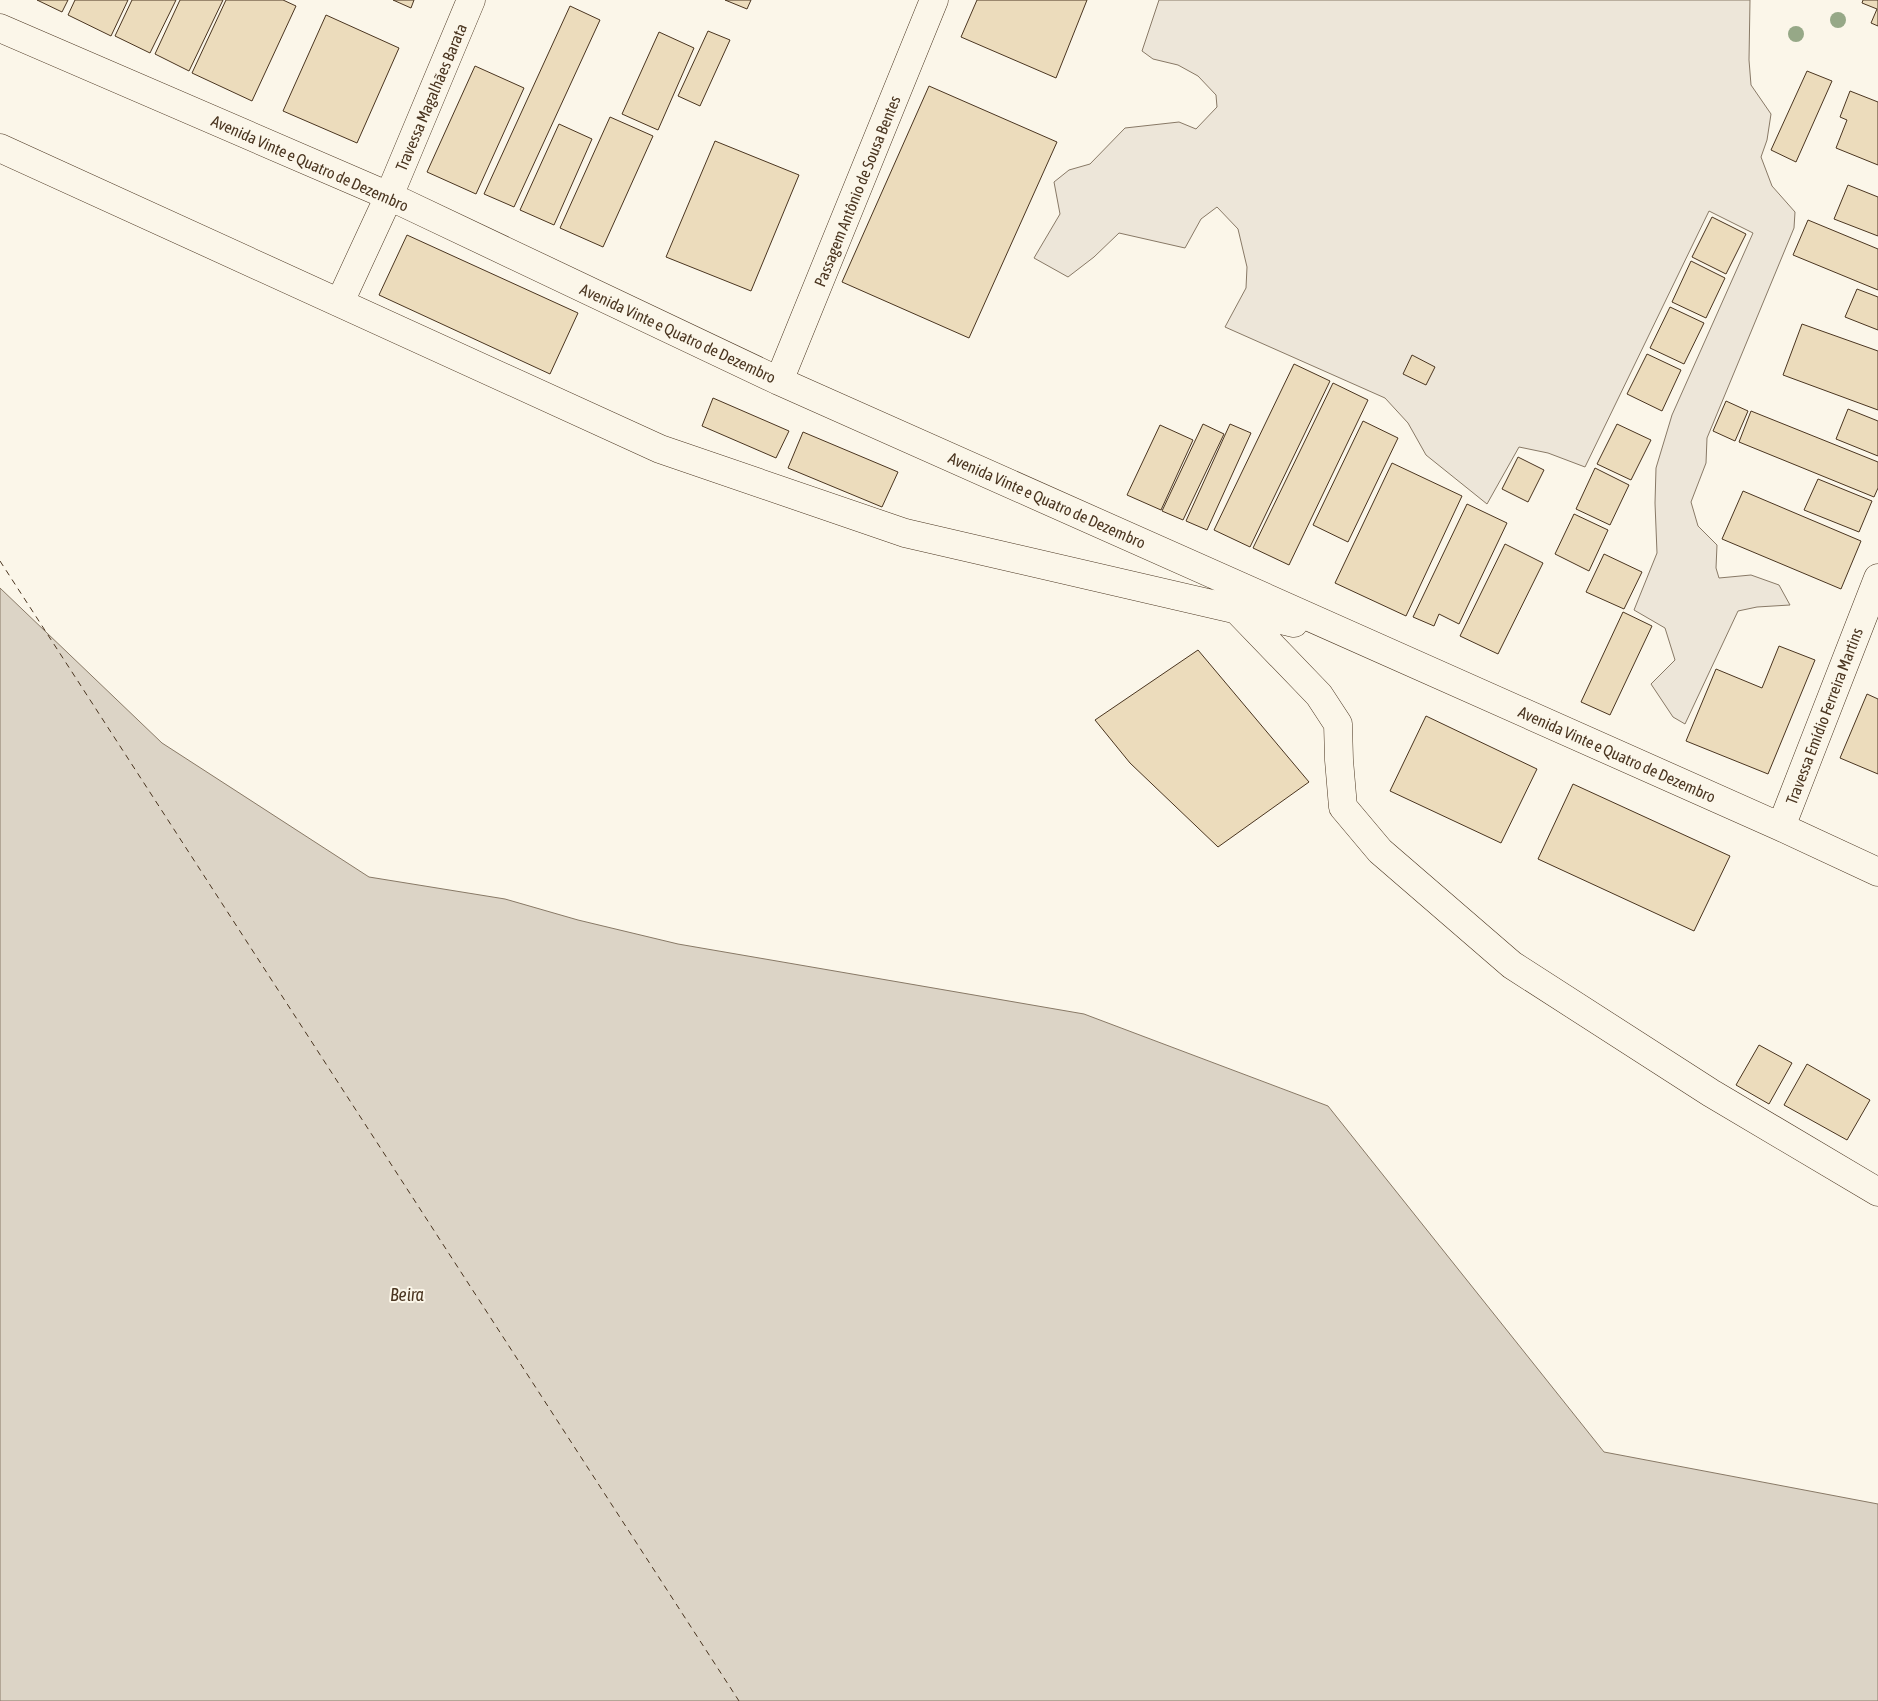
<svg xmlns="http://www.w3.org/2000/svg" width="1878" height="1701" font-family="'Asap Condensed',sans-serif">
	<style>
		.green { fill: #ede6d9; stroke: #887966 }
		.water { fill: #dcd4c6; stroke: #887966 }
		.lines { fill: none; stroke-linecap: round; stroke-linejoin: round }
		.ferry { stroke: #4a3520; stroke-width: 1; stroke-dasharray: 6 5; stroke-linecap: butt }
		.building { fill: #ecdcbc; stroke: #4a3520 }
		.minor-casing { stroke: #4a3520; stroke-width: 29 }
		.minor { stroke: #fbf6e9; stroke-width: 28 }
		.tree { fill: #96a887 }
		.labels { text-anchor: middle; stroke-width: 4; stroke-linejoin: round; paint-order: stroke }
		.street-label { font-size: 16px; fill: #4a3520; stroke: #fbf6e9 }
		.water-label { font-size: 18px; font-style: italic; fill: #4a3520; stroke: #fbf6e9 }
	</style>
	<rect width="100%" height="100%" fill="#fbf6e9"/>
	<path class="green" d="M1159,0H1750L1749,60L1751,85L1771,114L1767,140L1761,157L1772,186L1795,212L1794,228L1707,438L1706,463L1691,502L1698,526L1717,545L1716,568L1719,578L1751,575L1779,585L1790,605L1757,607L1738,611L1685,724L1673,717L1651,684L1675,660L1665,628L1634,610L1657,553L1655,503L1656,468L1672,415L1753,233L1709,211L1585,467L1548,453L1519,447L1487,504L1426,455L1408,423L1385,398L1225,327L1246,288L1247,267L1238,229L1217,207L1201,219L1185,248L1119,233L1094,257L1068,277L1034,258L1060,214L1054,182L1069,170L1090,164L1125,128L1179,122L1196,129L1217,107L1216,95L1198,76L1178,65L1153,59L1142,51Z"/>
	<path class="water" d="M0,588L162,743L369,877L505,899L578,920L678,944L1084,1014L1328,1106L1604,1452L1878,1504V1701H0Z"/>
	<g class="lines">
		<path class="ferry" d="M0,561L739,1701"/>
	</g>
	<path class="building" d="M37,0H68L62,12Z
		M75,0H128L111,36L68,15Z
		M132,0H176L150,53L115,36Z
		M180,0H223L189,71L155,54Z
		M226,0H283L296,6L252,101L192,73Z
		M393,0H414L411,8Z
		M725,0H751L747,9Z
		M977,0H1087L1056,78L961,37Z
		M1863,0H1878V26L1871,23L1877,9L1862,3Z
		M570,6L600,20L514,207L484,194Z
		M326,15L399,48L357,143L283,111Z
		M708,31L730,40L700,106L678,96Z
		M659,32L694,48L658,130L622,114Z
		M475,66L524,88L476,194L427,172Z
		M1807,71L1832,81L1796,162L1771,150Z
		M929,86L1057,142L969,338L842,282Z
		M1850,91L1878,102V165L1836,148L1847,120L1840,117Z
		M610,117L653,136L603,247L560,228Z
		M559,124L592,139L554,225L520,210Z
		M715,141L799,175L751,291L666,257Z
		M1848,185L1878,197V236L1834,219Z
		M1712,217L1746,234L1726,274L1692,257Z
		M1808,220L1878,249V290L1793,255Z
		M407,235L578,313L550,374L379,295Z
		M1691,261L1725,278L1706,318L1672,302Z
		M1857,289L1878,297V330L1845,317Z
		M1670,307L1704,323L1684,364L1650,348Z
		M1802,324L1878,351V410L1783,375Z
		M1647,354L1681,370L1662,411L1627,394Z
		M1412,355L1435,367L1426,385L1403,374Z
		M1294,364L1330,381L1250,547L1214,530Z
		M1333,383L1368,400L1289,565L1253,548Z
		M713,398L789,431L776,458L702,426Z
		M1726,401L1748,411L1735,441L1713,431Z
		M1848,409L1878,421V456L1836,439Z
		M1751,411L1878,462V488L1874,497L1739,442Z
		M1363,421L1398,438L1348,542L1313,525Z
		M1203,424L1224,434L1183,520L1162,511Z
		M1230,424L1251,433L1207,530L1186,521Z
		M1617,424L1651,440L1631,480L1597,464Z
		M1160,425L1193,440L1161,510L1127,495Z
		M803,432L898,472L882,507L788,468Z
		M1518,457L1544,470L1528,502L1502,489Z
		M1392,463L1462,496L1406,616L1335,583Z
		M1595,468L1629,485L1610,525L1576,509Z
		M1818,479L1872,501L1859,532L1804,510Z
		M1743,491L1861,541L1841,589L1722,539Z
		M1467,504L1507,523L1459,624L1439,614L1434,626L1413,617Z
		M1574,514L1608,530L1589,571L1555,554Z
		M1505,544L1543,563L1498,654L1460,636Z
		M1604,554L1642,572L1624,609L1586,592Z
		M1623,612L1652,626L1610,715L1581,702Z
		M1779,646L1815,660L1768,774L1686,741L1716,669L1762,688Z
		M1198,650L1309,782L1218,847L1130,763L1095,720Z
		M1867,694L1878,699V774L1840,758Z
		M1426,716L1537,769L1501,843L1390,791Z
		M1573,784L1730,856L1694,931L1538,859Z
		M1759,1045L1792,1063L1769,1104L1736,1085Z
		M1807,1064L1870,1100L1847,1140L1784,1105Z"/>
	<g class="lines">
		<defs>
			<path id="minor" d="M0,28L389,196L779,381L1781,827L1878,872
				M0,148L660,449L905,533L1294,623
				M340,302L389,196L471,0
				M779,381L934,0
				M1237,610L1319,695L1338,724L1339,760L1343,807L1380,851L1512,965L1711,1093L1878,1192
				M1781,827L1878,578"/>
		</defs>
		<use href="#minor" class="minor-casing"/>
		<use href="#minor" class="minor"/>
	</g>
	<g class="tree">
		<circle cx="1838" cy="20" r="8"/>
		<circle cx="1796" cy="34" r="8"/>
	</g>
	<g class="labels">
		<g class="street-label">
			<text transform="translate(431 97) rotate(-67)" y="6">Travessa Magalhães Barata</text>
			<text transform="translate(310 163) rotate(24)" y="6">Avenida Vinte e Quatro de Dezembro</text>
			<text transform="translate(857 191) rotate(-68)" y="6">Passagem Antônio de Sousa Bentes</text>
			<text transform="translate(678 333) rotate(25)" y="6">Avenida Vinte e Quatro de Dezembro</text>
			<text transform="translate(1047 500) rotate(24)" y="6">Avenida Vinte e Quatro de Dezembro</text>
			<text transform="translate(1824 716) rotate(-69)" y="6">Travessa Emídio Ferreira Martins</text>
			<text transform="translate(1617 754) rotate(24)" y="6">Avenida Vinte e Quatro de Dezembro</text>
		</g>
		<g class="water-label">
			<text x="407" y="1301">Beira</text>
		</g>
	</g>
</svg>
